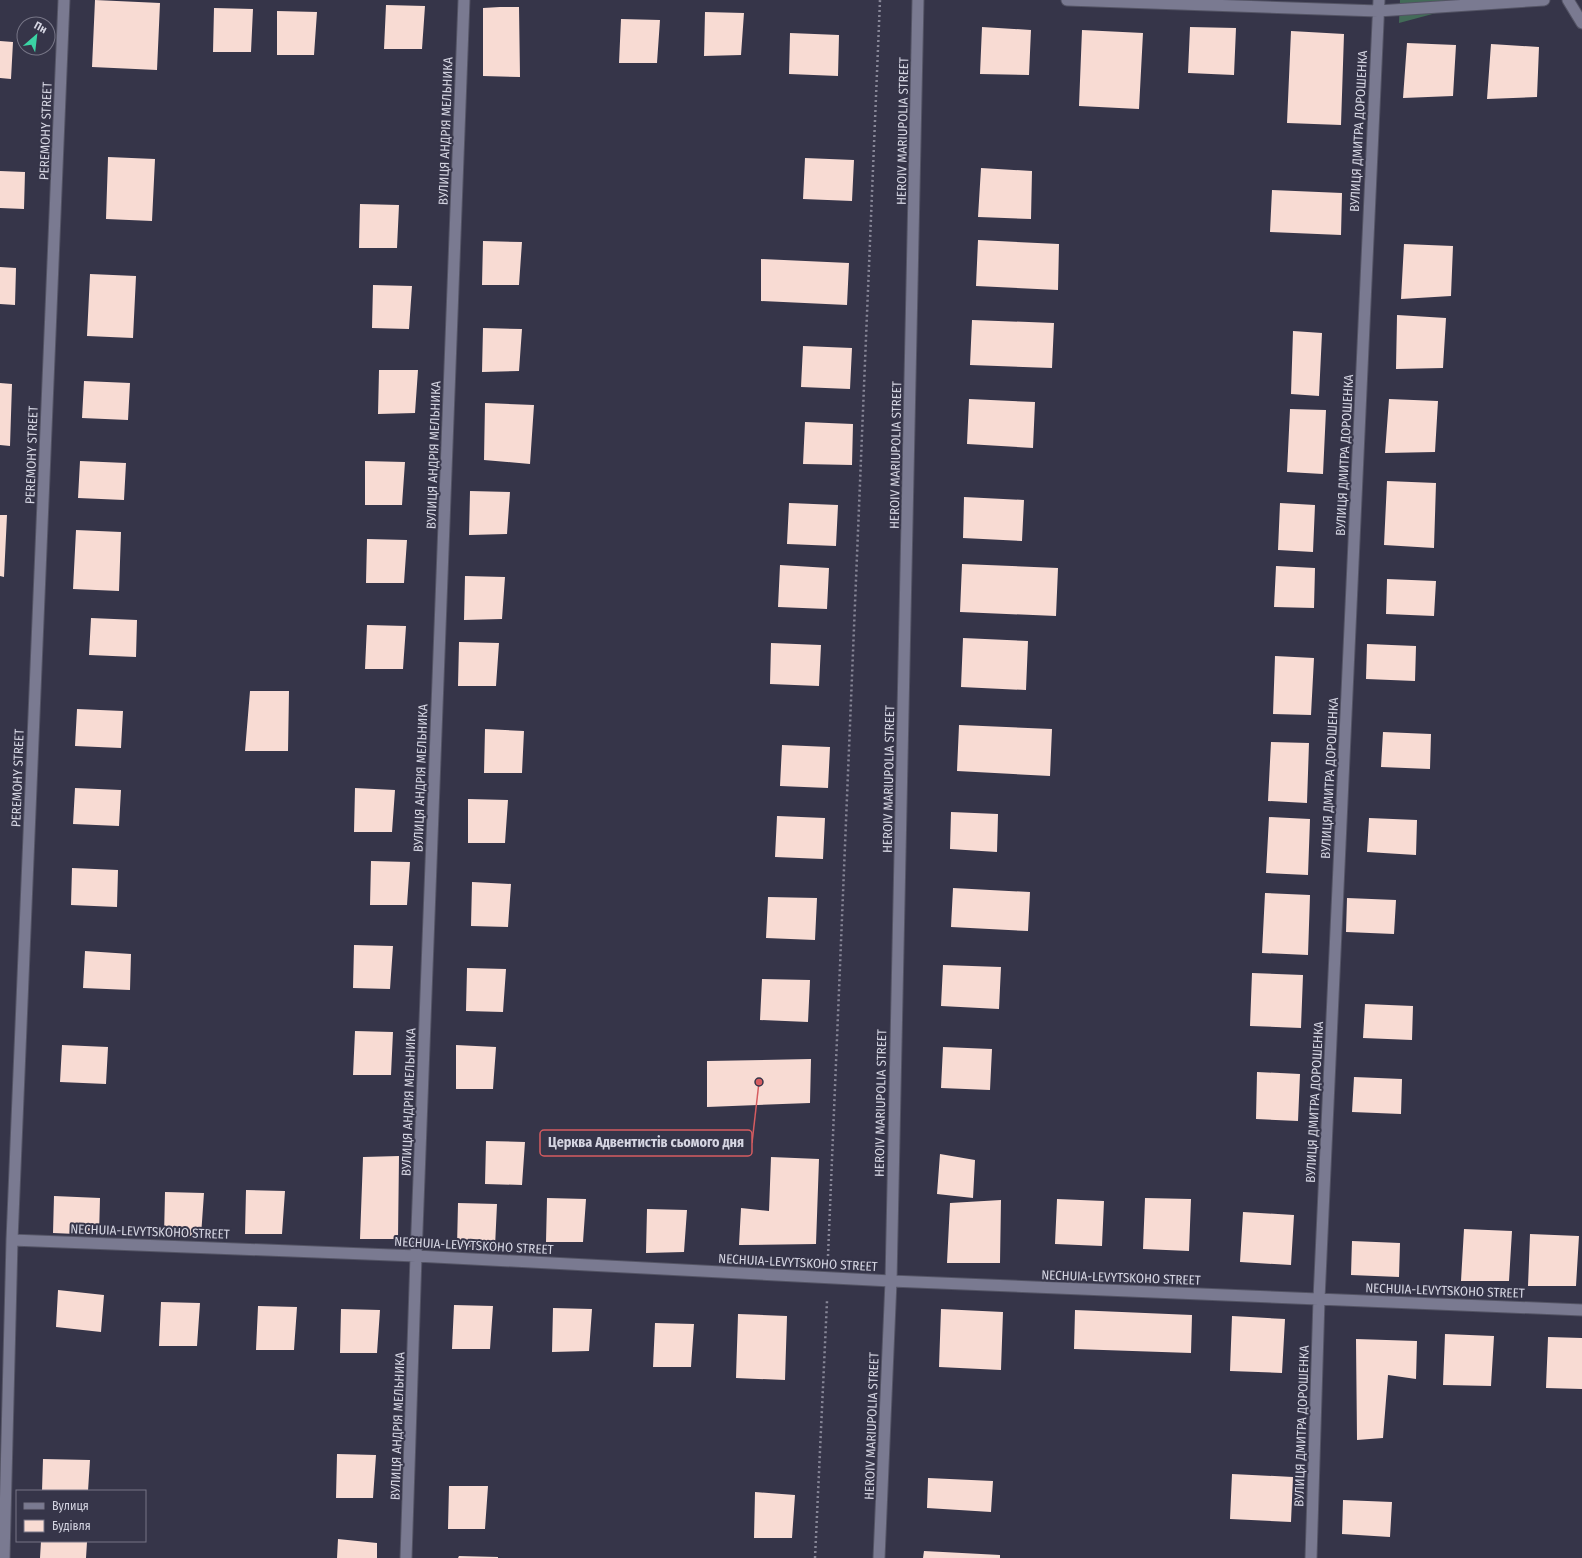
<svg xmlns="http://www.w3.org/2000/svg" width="1582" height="1558" font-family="'Fira Sans Condensed',sans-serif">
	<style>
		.green { fill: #436b58 }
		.building { fill: #f8dbd3 }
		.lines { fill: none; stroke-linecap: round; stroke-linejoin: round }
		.minor-casing { stroke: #545465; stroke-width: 13 }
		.path { stroke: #888798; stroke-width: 2.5; stroke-dasharray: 2 3; stroke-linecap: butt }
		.minor { stroke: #7a7a91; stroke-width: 11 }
		.labels { text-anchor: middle; stroke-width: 4; stroke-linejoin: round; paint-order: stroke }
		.street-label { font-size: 13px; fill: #d5d5e2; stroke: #363549 }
		.leader { fill: none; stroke: #d65c60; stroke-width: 1.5 }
		.callout-dot { fill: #d65c60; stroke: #363549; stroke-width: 1.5 }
		.callout { fill: #363549; stroke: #d65c60; stroke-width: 1.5 }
		.callout-label { font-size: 14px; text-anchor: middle; font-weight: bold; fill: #d5d5e2 }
	</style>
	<rect width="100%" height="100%" fill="#363549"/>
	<path class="green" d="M1400,0H1467L1440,12L1399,23Z"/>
	<path class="building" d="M95,0L160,3L157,70L92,67Z
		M386,5L425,6L422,49H384Z
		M500,7H519L520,77L483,76V8Z
		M214,8L253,9L251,52H213Z
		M277,11L317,12L314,55H277Z
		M705,12L744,13L741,55L704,56Z
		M621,19L660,20L657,63H619Z
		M982,27L1031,30L1029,75L980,74Z
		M1190,27L1236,28L1234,75L1188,73Z
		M1082,30L1143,33L1139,109L1079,106Z
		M1291,31L1344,34L1341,125L1287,123Z
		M790,33L839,35L838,76L789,74Z
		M0,41L13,42L11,79L0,78Z
		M1407,43L1456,45L1453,96L1403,98Z
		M1491,44L1539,47L1537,97L1487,99Z
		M108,157L155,159L152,221L106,219Z
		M805,158L854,160L852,201L803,199Z
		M981,168L1032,171L1031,219L978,217Z
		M0,171L25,172L24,209L0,208Z
		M1272,190L1342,193L1341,235L1270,232Z
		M360,204L399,205L397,248H359Z
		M978,240L1059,244L1058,290L976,286Z
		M483,241L522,242L519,285H482Z
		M1404,244L1453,246L1451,296L1401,299Z
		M761,259L849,263L847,305L761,301Z
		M0,267L16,268L15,305L0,304Z
		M90,274L136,276L133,338L87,336Z
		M373,285L412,286L409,329L372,328Z
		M1397,315L1446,318L1443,368L1396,369Z
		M972,320L1054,323L1052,368L970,365Z
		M483,328L522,329L519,371L482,372Z
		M1293,331L1322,333L1319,396L1291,394Z
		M803,346L852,348L850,389L801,387Z
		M379,370H418L415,413L378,414Z
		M84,381L130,383L128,420L82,418Z
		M0,383L12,384L10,446L0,445Z
		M969,399L1035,402L1033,448L967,444Z
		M1389,399L1438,401L1435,452L1385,453Z
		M485,403L534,405L530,464L484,460Z
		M1290,409L1326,410L1323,474L1287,472Z
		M805,422L853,424L852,465L803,464Z
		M80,461L126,463L124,500L78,498Z
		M365,461L405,462L402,505H365Z
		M1387,481L1436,483L1434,548L1384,545Z
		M470,491L510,492L507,534L469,535Z
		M964,497L1024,500L1022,541L963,538Z
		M789,503L838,505L836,546L787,544Z
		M1280,503L1315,505L1313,552L1278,550Z
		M0,515H7L4,577L0,576Z
		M76,530L121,532L119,591L73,589Z
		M367,539L407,540L404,583H366Z
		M962,564L1058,568L1056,616L960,612Z
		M780,565L829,568L827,609L778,607Z
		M1276,566L1315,568L1314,608L1274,607Z
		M465,576L505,577L502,619L464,620Z
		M1387,579L1436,581L1434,616L1386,614Z
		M91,618L137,620L136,657L89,655Z
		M367,625L406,626L403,669H365Z
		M963,638L1028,641L1026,690L961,687Z
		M459,642L499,643L496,686H458Z
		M771,643L821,645L819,686L770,684Z
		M1367,644L1416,646L1415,681L1366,679Z
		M1275,656L1314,658L1311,715L1273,714Z
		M250,691H289L288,751H245Z
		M77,709L123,711L121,748L75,746Z
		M959,725L1052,729L1050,776L957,771Z
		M485,729L524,731L522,773H484Z
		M1383,732L1431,734L1430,769L1381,767Z
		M1271,742L1309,743L1307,803L1268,801Z
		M782,745L830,747L828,788L780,786Z
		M75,788L121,790L119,826L73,824Z
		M355,788L395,790L392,832H354Z
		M468,799L508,800L505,843H468Z
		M951,812L998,814L997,852L950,849Z
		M777,816L825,818L823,859L775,857Z
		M1269,817L1310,819L1308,875L1266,873Z
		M1369,818L1417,820L1416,855L1367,852Z
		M371,861L410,862L407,905H370Z
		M72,868L118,870L117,907L71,905Z
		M472,882L511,884L508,927L471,926Z
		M953,888L1030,892L1028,931L951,927Z
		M1265,893L1310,895L1308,955L1262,953Z
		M768,897L817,898L815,940L766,938Z
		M1347,898L1396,900L1394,934L1346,932Z
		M354,945L393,946L390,989L353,988Z
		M85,951L131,954L130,990L83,988Z
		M943,965L1001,967L999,1009L941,1006Z
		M467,968L506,969L503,1012L466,1011Z
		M1252,973L1303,975L1301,1028L1250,1026Z
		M762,979L810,980L808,1022L760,1020Z
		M1365,1004L1413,1006L1412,1040L1363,1038Z
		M355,1031L393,1032L391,1075H353Z
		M62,1045L108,1047L106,1084L60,1082Z
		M456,1045L496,1047L493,1089H456Z
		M943,1047L992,1049L990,1090L941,1088Z
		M811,1059L810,1103L707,1107V1061Z
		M1257,1072L1300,1074L1298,1121L1256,1119Z
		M1354,1077L1402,1079L1401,1114L1352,1112Z
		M486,1141L525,1142L522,1185L485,1184Z
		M940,1154L975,1160L973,1198L937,1194Z
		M399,1156L398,1239H360L363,1157Z
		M771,1157L819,1159L816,1244L739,1245L741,1208L769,1211Z
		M246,1190L285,1191L282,1234H245Z
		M165,1192L204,1193L201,1236H164Z
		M54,1196L100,1198L99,1235L53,1233Z
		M547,1198L586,1199L583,1242H546Z
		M1145,1198L1191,1199L1189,1251L1143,1249Z
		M1057,1199L1104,1201L1102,1246L1055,1244Z
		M1001,1200L1000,1263H947L950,1203Z
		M458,1203L497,1204L495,1247H457Z
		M647,1209L687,1210L684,1252L646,1253Z
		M1243,1212L1294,1215L1291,1265L1240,1262Z
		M1464,1229L1512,1231L1509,1281H1461Z
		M1530,1234L1579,1236L1576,1286H1528Z
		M1352,1241L1400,1243L1399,1277L1351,1275Z
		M58,1290L104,1295L101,1332L56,1327Z
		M161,1302L200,1303L197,1346H159Z
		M454,1305L493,1306L490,1349H452Z
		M258,1306L297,1307L294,1350H256Z
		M553,1308L592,1309L589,1351L552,1352Z
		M341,1309L380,1310L377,1353H340Z
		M941,1309L1003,1312L1001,1370L939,1367Z
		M1075,1310L1192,1315L1191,1353L1074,1349Z
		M738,1314L787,1316L785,1380L736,1378Z
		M1232,1316L1285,1319L1282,1373L1230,1371Z
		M655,1323L694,1324L691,1367H653Z
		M1445,1334L1494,1336L1491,1386L1443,1385Z
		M1548,1337L1582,1338V1389L1546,1388Z
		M1356,1339L1417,1341L1416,1379L1388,1375L1383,1438L1357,1440Z
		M337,1454L376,1455L373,1498H336Z
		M43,1459L90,1460L88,1491H42Z
		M1232,1474L1293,1477L1291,1522L1230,1519Z
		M928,1478L993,1481L991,1512L927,1508Z
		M449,1486H488L485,1529H448Z
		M755,1492L795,1495L792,1538H754Z
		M1343,1500L1392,1502L1390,1537L1342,1534Z
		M338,1539L377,1543V1558H337Z
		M41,1541L87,1542L86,1558H40Z
		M924,1551L1000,1555V1558H923Z
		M459,1556L498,1557V1558H458Z"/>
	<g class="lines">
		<defs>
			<path id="minor" d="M1067,0L1378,11L1544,0
				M1568,0L1582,23
				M12,1240L416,1256L891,1281L1582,1310
				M4,1558L12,1240L64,0
				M406,1558L416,1256L464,0
				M879,1558L891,1281L918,0
				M1311,1558L1319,1299L1379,0"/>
		</defs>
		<use href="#minor" class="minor-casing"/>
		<path class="path" d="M828,1256L880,0
			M815,1558L827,1301"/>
		<use href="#minor" class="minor"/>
	</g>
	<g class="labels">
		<g class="street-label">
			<text transform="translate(45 131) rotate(-88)" y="5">PEREMOHY STREET</text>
			<text transform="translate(445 131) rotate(-88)" y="5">ВУЛИЦЯ АНДРІЯ МЕЛЬНИКА</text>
			<text transform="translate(902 131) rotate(-89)" y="5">HEROIV MARIUPOLIA STREET</text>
			<text transform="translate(1358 131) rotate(-87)" y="5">ВУЛИЦЯ ДМИТРА ДОРОШЕНКА</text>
			<text transform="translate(31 455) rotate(-88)" y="5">PEREMOHY STREET</text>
			<text transform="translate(433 455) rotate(-88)" y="5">ВУЛИЦЯ АНДРІЯ МЕЛЬНИКА</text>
			<text transform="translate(895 455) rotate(-89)" y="5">HEROIV MARIUPOLIA STREET</text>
			<text transform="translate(1344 455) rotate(-87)" y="5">ВУЛИЦЯ ДМИТРА ДОРОШЕНКА</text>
			<text transform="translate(17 778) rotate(-88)" y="5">PEREMOHY STREET</text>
			<text transform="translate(420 778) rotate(-88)" y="5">ВУЛИЦЯ АНДРІЯ МЕЛЬНИКА</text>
			<text transform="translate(1329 778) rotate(-87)" y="5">ВУЛИЦЯ ДМИТРА ДОРОШЕНКА</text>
			<text transform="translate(888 779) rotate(-89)" y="5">HEROIV MARIUPOLIA STREET</text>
			<text transform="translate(408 1102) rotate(-88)" y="5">ВУЛИЦЯ АНДРІЯ МЕЛЬНИКА</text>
			<text transform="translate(1314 1102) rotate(-87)" y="5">ВУЛИЦЯ ДМИТРА ДОРОШЕНКА</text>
			<text transform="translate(880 1103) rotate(-89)" y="5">HEROIV MARIUPOLIA STREET</text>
			<text transform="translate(150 1231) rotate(2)" y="5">NECHUIA-LEVYTSKOHO STREET</text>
			<text transform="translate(474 1245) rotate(3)" y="5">NECHUIA-LEVYTSKOHO STREET</text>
			<text transform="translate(798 1262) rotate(3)" y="5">NECHUIA-LEVYTSKOHO STREET</text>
			<text transform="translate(1121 1277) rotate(2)" y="5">NECHUIA-LEVYTSKOHO STREET</text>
			<text transform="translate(1445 1290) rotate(2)" y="5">NECHUIA-LEVYTSKOHO STREET</text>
			<text transform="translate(397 1426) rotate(-88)" y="5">ВУЛИЦЯ АНДРІЯ МЕЛЬНИКА</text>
			<text transform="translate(871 1426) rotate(-88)" y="5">HEROIV MARIUPOLIA STREET</text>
			<text transform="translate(1301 1426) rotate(-88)" y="5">ВУЛИЦЯ ДМИТРА ДОРОШЕНКА</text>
		</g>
	</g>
	<path class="leader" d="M759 1082L752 1143"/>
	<circle class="callout-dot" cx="759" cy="1082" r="4"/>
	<rect class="callout" x="540" y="1130" width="212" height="26" rx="4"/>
	<g class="callout-label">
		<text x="646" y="1147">Церква Адвентистів сьомого дня</text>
	</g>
	<rect x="16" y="1490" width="130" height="52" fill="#363549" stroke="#767586"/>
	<rect x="24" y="1503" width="20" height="6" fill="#7a7a91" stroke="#767586"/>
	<text x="52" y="1510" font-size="12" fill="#d5d5e2">Вулиця</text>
	<rect x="24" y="1520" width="20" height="12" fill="#f8dbd3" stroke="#767586"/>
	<text x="52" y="1530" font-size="12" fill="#d5d5e2">Будівля</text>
	<g transform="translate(36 36) rotate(28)"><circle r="19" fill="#363549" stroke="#767586"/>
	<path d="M0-3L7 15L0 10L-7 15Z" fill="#3bd4a4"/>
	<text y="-6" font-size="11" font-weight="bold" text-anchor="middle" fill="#d5d5e2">Пн</text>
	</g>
</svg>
